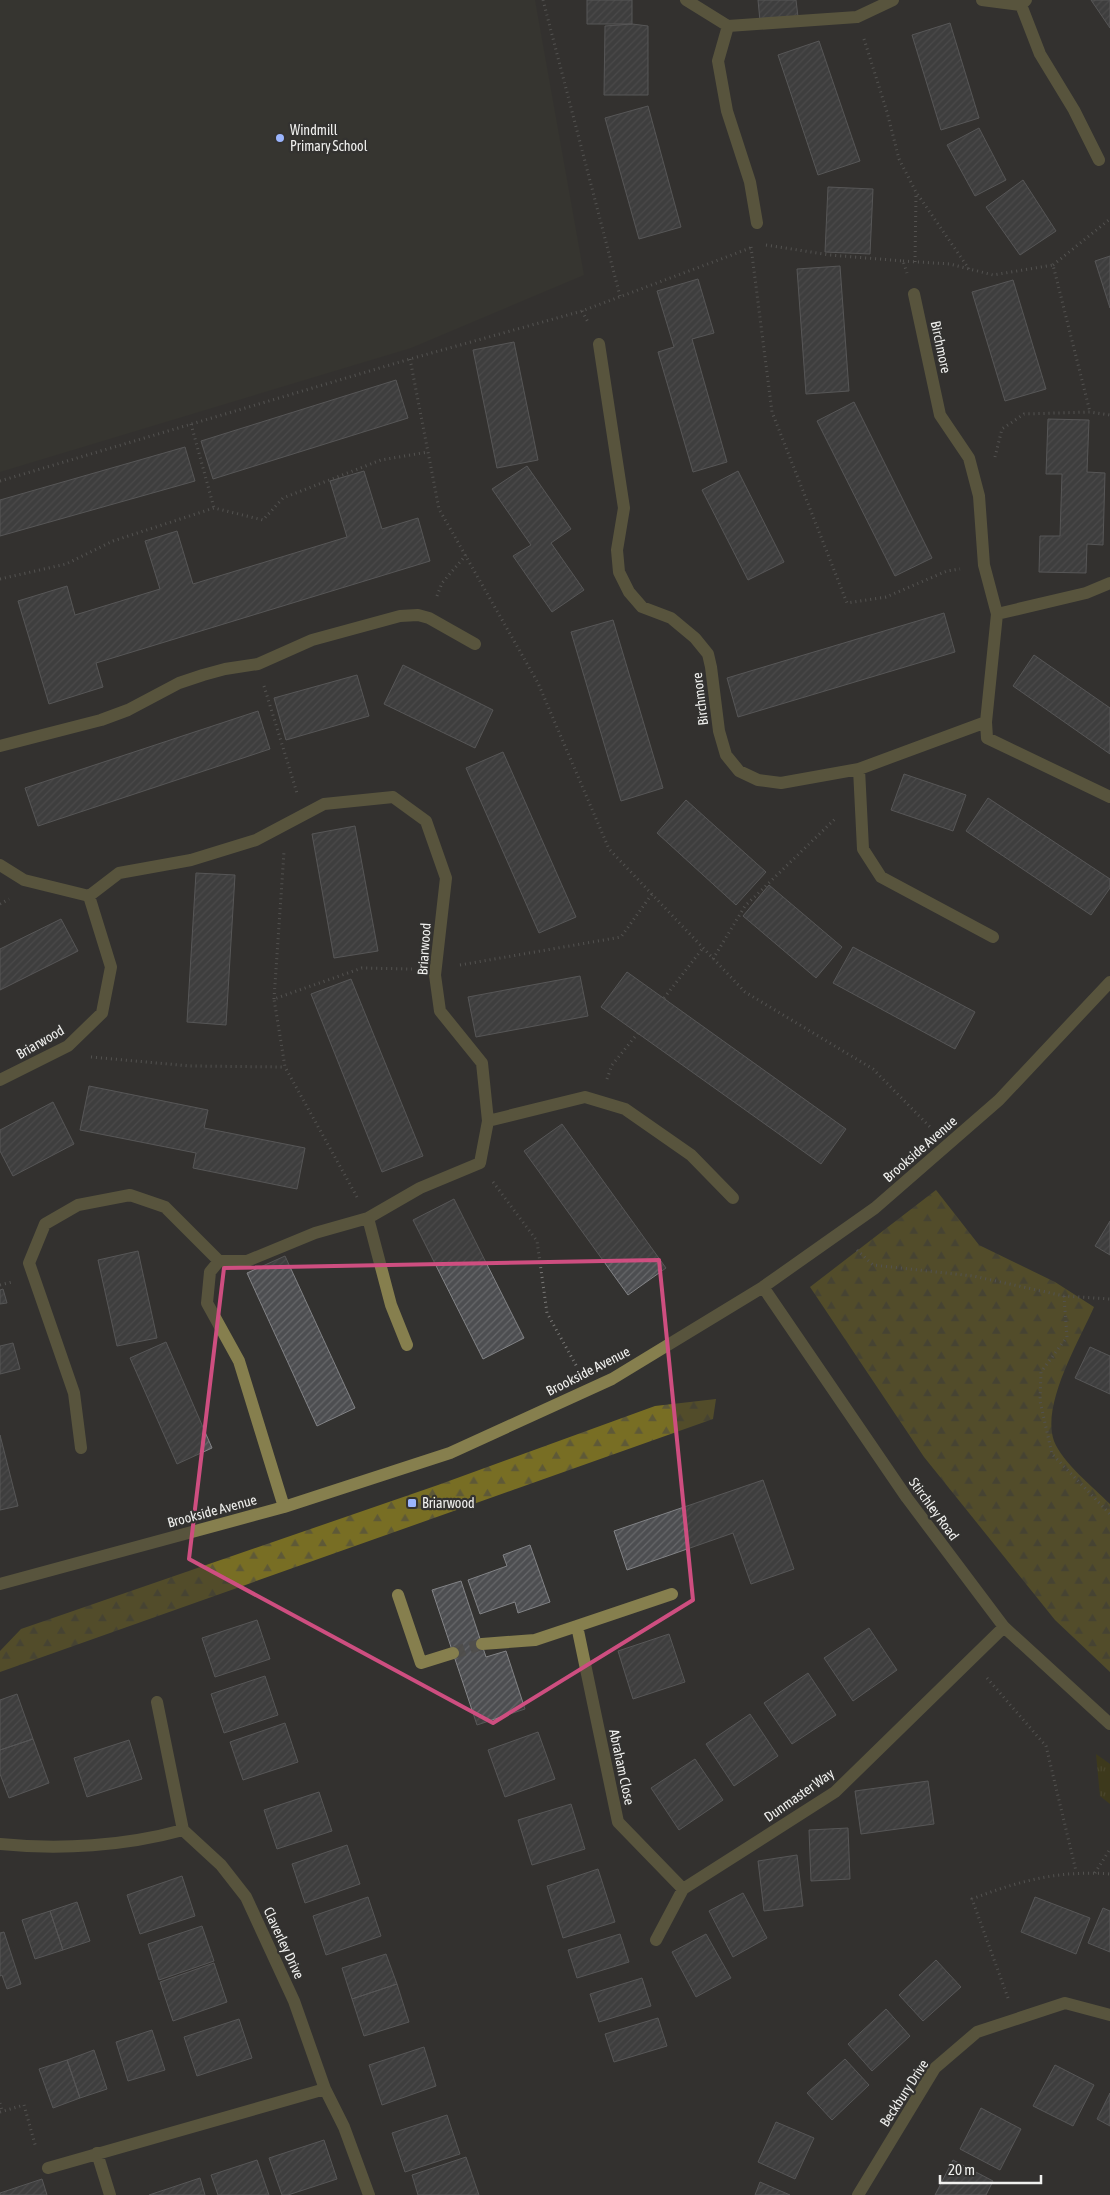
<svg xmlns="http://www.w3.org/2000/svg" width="1110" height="2195" font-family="'Asap Condensed',sans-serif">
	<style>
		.built { fill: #3b3a31 }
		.grass { fill: url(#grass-tufts) }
		.forest { fill: url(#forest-firs) }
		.building { fill: url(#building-hatch); stroke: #828386 }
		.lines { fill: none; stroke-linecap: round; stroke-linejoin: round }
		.minor-tunnel { stroke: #4f4e4c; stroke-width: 12; stroke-dasharray: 12 6; stroke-linecap: butt }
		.path { stroke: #7a7977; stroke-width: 3; stroke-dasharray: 1 4; stroke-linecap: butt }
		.minor { stroke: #867f4e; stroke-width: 12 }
		.marked { fill: none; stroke: #ce4e80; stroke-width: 4; stroke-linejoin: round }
		.poi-dot { fill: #9bb5fd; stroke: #333230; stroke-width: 2 }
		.labels { text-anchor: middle; stroke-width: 4.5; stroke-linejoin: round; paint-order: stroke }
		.poi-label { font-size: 14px; fill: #f0f0ee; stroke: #333230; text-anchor: start }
		.street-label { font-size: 14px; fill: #f0f0ee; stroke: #333230 }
	</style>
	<defs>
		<pattern id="grass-tufts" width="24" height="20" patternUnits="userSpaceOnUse" patternTransform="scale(1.25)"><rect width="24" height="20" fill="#4b4405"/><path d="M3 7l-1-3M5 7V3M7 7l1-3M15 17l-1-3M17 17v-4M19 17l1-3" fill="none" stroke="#655f2a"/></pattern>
		<pattern id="forest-firs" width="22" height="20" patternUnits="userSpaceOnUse" patternTransform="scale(1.25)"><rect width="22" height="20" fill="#786e24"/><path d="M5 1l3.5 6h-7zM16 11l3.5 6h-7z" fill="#5e5937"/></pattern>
		<pattern id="building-hatch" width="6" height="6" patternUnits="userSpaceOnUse" patternTransform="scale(1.25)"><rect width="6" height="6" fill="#4d4e51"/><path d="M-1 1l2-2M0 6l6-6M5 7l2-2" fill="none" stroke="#67686a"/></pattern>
	</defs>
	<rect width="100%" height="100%" fill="#333230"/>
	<path class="built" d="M0,0H535L584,275L411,348L0,472Z"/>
	<path class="grass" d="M1096,1754L1110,1764V1804L1100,1796Z"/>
	<path class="forest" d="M936,1190L979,1245L1055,1282L1094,1307C1079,1341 1041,1405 1054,1441C1062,1462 1094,1488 1110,1504V1672L1055,1620L924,1457L810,1287Z
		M716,1399L713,1419L0,1672V1651L21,1629L438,1485L655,1406Z"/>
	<path class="building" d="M587,0H632V24H587Z
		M758,0H796L798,17L760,21Z
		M1091,0H1110V28Z
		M950,23L979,118L941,130L912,35Z
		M632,24L648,26V95H604L605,26Z
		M819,41L860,161L818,175L778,55Z
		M648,106L681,227L639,239L605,118Z
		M979,128L1006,180L975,196L947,145Z
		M1023,180L1056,231L1020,255L986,207Z
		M828,187L873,189L870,254L825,252Z
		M1110,256V308L1095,261Z
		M840,266L849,391L806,394L797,269Z
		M698,279L714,333L692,339L727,462L693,472L658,352L674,347L657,291Z
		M1013,280L1046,389L1005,401L972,292Z
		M514,342L538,460L497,468L473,350Z
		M396,380L408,418L213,479L201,441Z
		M854,402L932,558L895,576L817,421Z
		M1048,419L1089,420L1087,472L1105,473L1103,545L1087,544L1086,573L1039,572L1040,536H1060L1062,474H1046Z
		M185,447L195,481L0,536V500Z
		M527,466L571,529L551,543L584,590L552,612L513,556L531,545L492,489Z
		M364,471L382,529L418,518L430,561L96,663L103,687L49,704L18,601L67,586L75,615L160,589L145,541L177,531L193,584L347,537L330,481Z
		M738,471L784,562L748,580L702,490Z
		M944,613L955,652L738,717L727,678Z
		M613,620L663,788L621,801L571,632Z
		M1034,655L1110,708V754L1013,686Z
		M403,665L493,710L475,748L384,704Z
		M357,675L369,716L286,740L274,698Z
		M258,711L270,749L38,826L25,788Z
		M503,752L576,917L539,933L466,768Z
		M904,774L966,795L953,831L891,810Z
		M988,798L1110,879V888L1091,915L966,831Z
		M686,800L766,872L736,905L657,833Z
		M355,826L378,951L334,958L312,834Z
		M196,873L235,875L226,1025L187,1022Z
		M769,885L842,947L816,978L743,916Z
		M61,919L78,951L0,990V949Z
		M853,947L975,1012L955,1049L833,983Z
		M627,972L846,1129L821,1164L601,1007Z
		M580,976L588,1016L476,1037L468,997Z
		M351,979L423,1156L382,1172L311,994Z
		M89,1086L208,1110L204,1128L305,1148L297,1189L193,1168L196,1153L80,1130Z
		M53,1102L74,1144L13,1176L0,1151V1130Z
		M562,1124L666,1268L628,1295L524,1151Z
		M454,1199L524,1338L483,1359L413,1220Z
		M1110,1221V1255L1095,1246Z
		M138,1251L157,1338L117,1346L98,1260Z
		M285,1256L355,1408L317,1426L247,1273Z
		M3,1289L7,1303L0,1304V1290Z
		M166,1342L212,1448L177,1464L130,1358Z
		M13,1343L20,1369L0,1374V1346Z
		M1090,1347L1110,1356V1394L1075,1378Z
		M0,1435L18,1506L0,1510Z
		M763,1480L794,1569L751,1584L733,1533L627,1570L614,1531Z
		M530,1545L550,1602L518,1613L515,1602L480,1614L468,1580L507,1566L503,1555Z
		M461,1581L486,1657L506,1651L525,1709L477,1725L432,1590Z
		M257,1620L270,1659L215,1677L202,1638Z
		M869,1628L897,1670L853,1701L824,1658Z
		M669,1634L685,1682L633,1699L618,1651Z
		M808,1673L836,1715L792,1744L764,1703Z
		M265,1676L278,1715L224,1733L211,1694Z
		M17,1694L33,1739L0,1750V1700Z
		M750,1714L778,1756L734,1786L706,1744Z
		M285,1723L298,1762L243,1780L230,1742Z
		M538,1732L555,1779L505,1797L488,1750Z
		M33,1739L49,1783L9,1798L0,1774V1750Z
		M129,1740L142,1779L87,1797L74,1758Z
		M695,1759L723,1800L679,1830L651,1788Z
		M928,1781L934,1824L861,1834L855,1791Z
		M319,1792L332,1831L277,1849L264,1810Z
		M571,1804L585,1849L532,1865L518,1820Z
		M848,1828L850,1879L811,1881L809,1830Z
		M347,1845L360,1884L305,1903L292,1864Z
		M797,1855L803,1906L764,1911L758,1861Z
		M598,1869L615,1922L563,1938L547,1886Z
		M182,1876L195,1916L140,1934L127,1895Z
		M743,1893L767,1938L733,1957L709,1911Z
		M368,1897L381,1936L326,1955L313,1916Z
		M1035,1897L1090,1918L1076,1954L1021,1932Z
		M77,1902L90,1941L63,1950L50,1911Z
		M1103,1908L1110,1911V1952L1088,1943Z
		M50,1911L63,1950L35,1959L22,1920Z
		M202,1926L214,1961L159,1980L148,1944Z
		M4,1932L21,1984L7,1989L2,1975L0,1976V1933Z
		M620,1934L629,1962L577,1978L568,1950Z
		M706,1934L731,1978L696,1997L672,1952Z
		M386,1954L397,1984L352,1999L342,1968Z
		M936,1960L961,1987L923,2021L899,1995Z
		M214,1963L227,2002L173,2021L160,1982Z
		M642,1978L651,2006L599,2022L590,1994Z
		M397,1984L409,2022L364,2036L352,1999Z
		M886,2009L910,2036L872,2071L848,2044Z
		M658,2018L667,2046L614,2062L605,2034Z
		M239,2019L252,2058L197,2076L184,2037Z
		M152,2030L165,2070L128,2081L116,2042Z
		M424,2047L436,2086L382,2105L369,2065Z
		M94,2050L107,2089L80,2098L67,2060Z
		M845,2059L869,2085L832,2120L807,2093Z
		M67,2060L80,2098L53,2108L39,2069Z
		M1055,2065L1094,2085L1073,2126L1033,2106Z
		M1110,2093V2126L1097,2119Z
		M981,2108L1021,2129L1000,2170L960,2149Z
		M447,2115L460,2154L405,2172L392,2133Z
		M776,2122L814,2138L795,2179L758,2162Z
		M324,2140L337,2179L288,2195H282L269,2158Z
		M466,2157L479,2195H418L412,2175Z
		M257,2160L269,2195H218L211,2175Z
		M953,2160L993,2181L986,2195H935Z
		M200,2178L205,2195H149Z
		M42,2179L47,2195H0V2193Z
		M760,2182L790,2195H755Z"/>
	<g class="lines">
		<path class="minor-tunnel" d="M453,1653L482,1644"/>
		<path class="path" d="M543,0L620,296
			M864,39L887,112L899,159L916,192L969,269
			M766,245L830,255L903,261L907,273
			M751,247L772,412L847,603L886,597L947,571L960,569
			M903,261L950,264L993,275L1053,265L1090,412
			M915,262L916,193
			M1053,265L1110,219
			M582,311L589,324
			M410,359L439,509L538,683L609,849L745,992L873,1069L931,1128
			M191,424L214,508
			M995,457L1002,429L1024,414L1090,412L1110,415
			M0,481L410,359L582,311L753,247
			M0,579L66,564L113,541L214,508L263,520L283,498L381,460L428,452
			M437,596L442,583L466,555
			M264,686L297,793
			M0,904L9,899
			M713,959L745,906L837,817
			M460,965L621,937L652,894
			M664,998L703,948
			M274,999L284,852
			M91,1057L190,1066L285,1067
			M607,1079L612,1065L638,1033
			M493,1182L537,1241L547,1313L577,1367
			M357,1197L285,1067L274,999L362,968L412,969
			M857,1250L873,1265L973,1276L1064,1296L1110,1299
			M0,1285L12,1282
			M1064,1296L1067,1337L1041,1372L1040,1401L1052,1454L1110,1514
			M987,1678L1046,1746L1076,1871
			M1095,1873L1110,1849
			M1008,1998L972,1899C1019,1881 1059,1870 1110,1874
			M0,2103L2,2111
			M0,2112L24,2105L36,2148"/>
		<path class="minor" d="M686,0L728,26L857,17L893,0
			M982,0L1021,5L1026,0
			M1021,5L1040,54L1074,110L1099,160
			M728,26L718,61L727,111L750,182L757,223
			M914,294L940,415L969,458L979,496L984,565L997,614L986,722L987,738L1110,797
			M599,344L622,495L624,508L617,550L619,572L629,592L642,607L671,618L695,638L708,654L711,667L719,731L726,755L739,771L758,780L781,783L859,769L986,722
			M997,614L1086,593L1110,583
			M0,746L101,720L128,710L179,683L203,675L225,669L258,664L312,640L400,616L418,615L429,618L475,644
			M859,769L863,849L881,877L993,937
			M0,865L24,880L89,896
			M0,1080L68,1046L102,1013L111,967L89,896L119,873L191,860L256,840L324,804L393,797L426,821L446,878L435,975L440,1011L482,1063L488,1121L480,1163L420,1188L368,1218L315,1233L247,1261H219L210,1272L207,1303L239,1361L284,1507
			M488,1121L585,1097L625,1109L691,1155L733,1198
			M368,1218L391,1305L407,1345
			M763,1287L907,1498L1004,1627L1110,1724
			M81,1448L74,1393L29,1263L45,1224L78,1205L130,1195L165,1207L219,1261
			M0,1584L284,1507L450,1453L612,1379L763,1287L875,1208L999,1100L1110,982
			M672,1594L577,1626L618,1822L683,1889
			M398,1595L421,1663L453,1653
			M482,1644L535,1640L577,1626
			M183,1830L221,1865L246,1897L294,2001L325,2089L344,2127L369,2195
			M0,1844C60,1850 125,1846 183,1830L157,1702
			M656,1940L683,1889L835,1792L1004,1627
			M97,2153L110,2195
			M48,2168L325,2089
			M858,2195L935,2068L977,2032L1065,2003L1110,2015"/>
	</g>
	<path d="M0 0H1110V2195H0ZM659,1260L693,1600L493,1723L189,1559L224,1268Z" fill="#333230" fill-opacity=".55" fill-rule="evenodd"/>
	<path class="marked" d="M659,1260L693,1600L493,1723L189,1559L224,1268Z"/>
	<g class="poi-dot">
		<circle cx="280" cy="138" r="5"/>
		<rect x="407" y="1498" width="10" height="10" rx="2.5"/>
	</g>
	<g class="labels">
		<g class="poi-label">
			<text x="290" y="135">Windmill<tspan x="290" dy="16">Primary School</tspan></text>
			<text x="422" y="1508">Briarwood</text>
		</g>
		<g class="street-label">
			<text transform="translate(941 347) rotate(78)" y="5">Birchmore</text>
			<text transform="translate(700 699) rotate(-97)" y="5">Birchmore</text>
			<text transform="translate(424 949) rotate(-86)" y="5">Briarwood</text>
			<text transform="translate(40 1042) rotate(-30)" y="5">Briarwood</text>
			<text transform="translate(920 1149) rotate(-41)" y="5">Brookside Avenue</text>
			<text transform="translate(588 1371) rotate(-27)" y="5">Brookside Avenue</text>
			<text transform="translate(934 1509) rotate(54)" y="5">Stirchley Road</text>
			<text transform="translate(212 1511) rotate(-15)" y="5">Brookside Avenue</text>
			<text transform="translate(622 1767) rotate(78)" y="5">Abraham Close</text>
			<text transform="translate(799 1795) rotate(-35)" y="5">Dunmaster Way</text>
			<text transform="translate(284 1943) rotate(65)" y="5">Claverley Drive</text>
			<text transform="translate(904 2093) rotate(-57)" y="5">Beckbury Drive</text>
		</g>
	</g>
	<path d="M940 2175v8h101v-8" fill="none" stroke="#f0f0ee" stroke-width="2.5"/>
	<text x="948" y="2175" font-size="15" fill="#f0f0ee" stroke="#333230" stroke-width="4" paint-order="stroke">20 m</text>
</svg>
